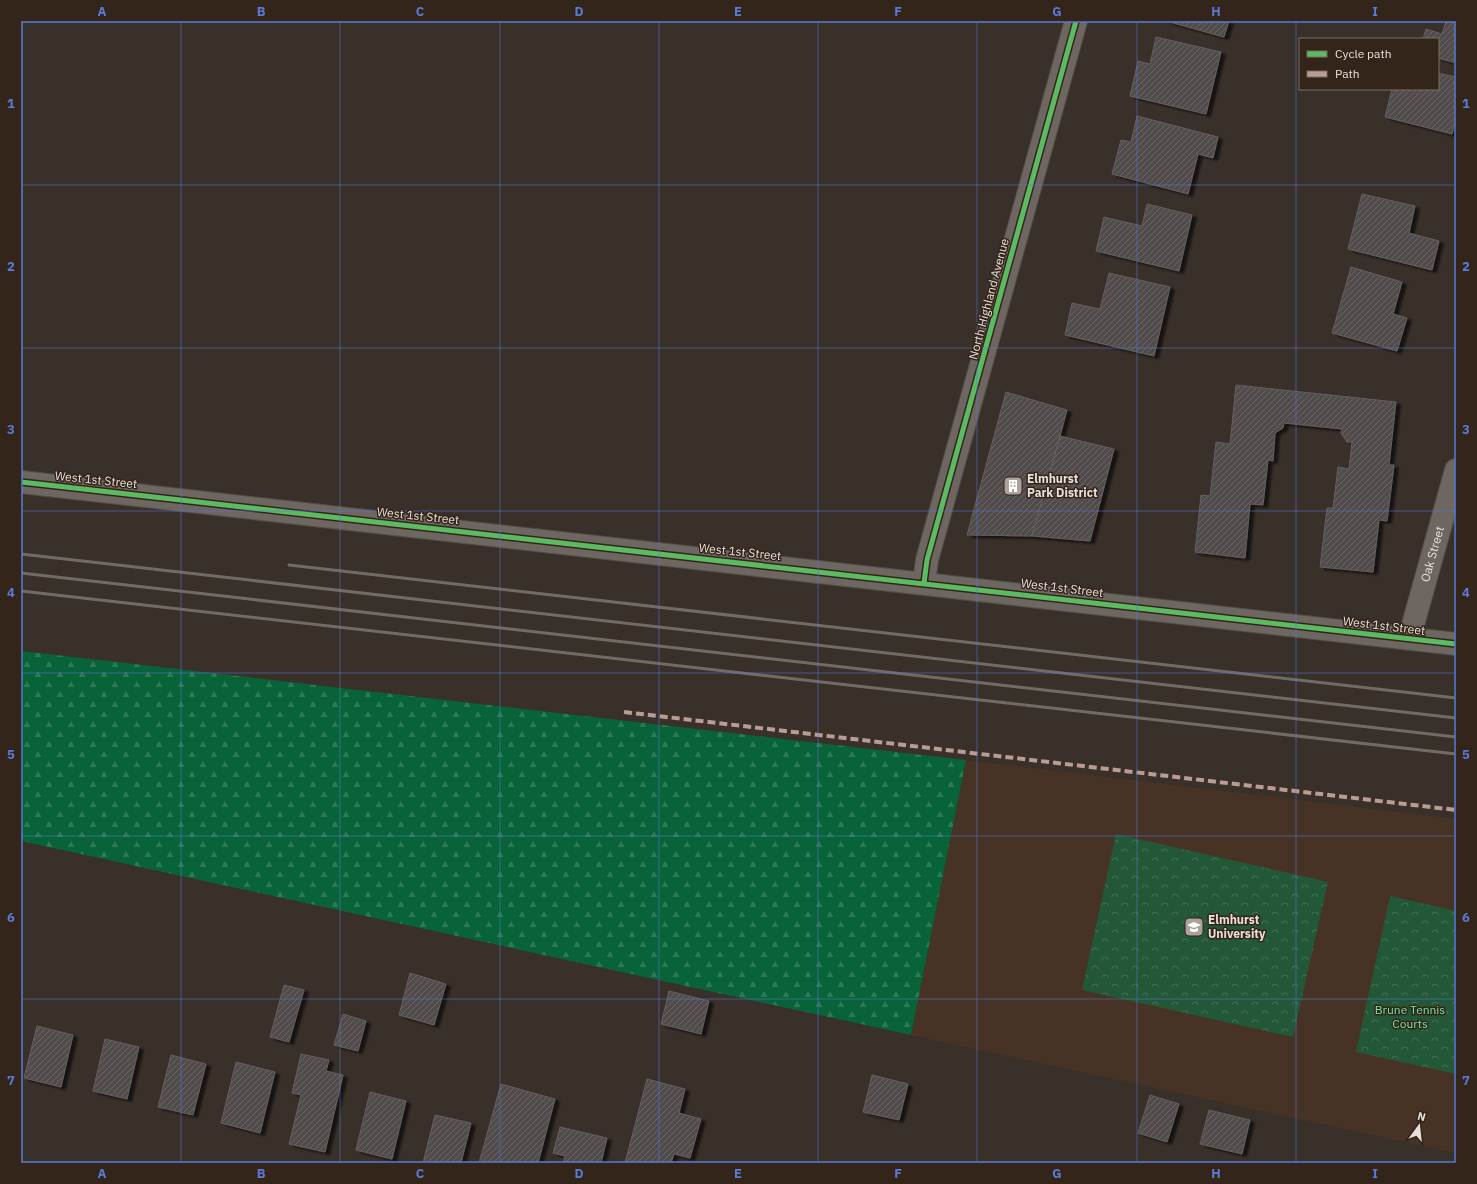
<svg xmlns="http://www.w3.org/2000/svg" width="1477" height="1184" font-family="'IBM Plex Sans',sans-serif">
	<style>
		.built { fill: #473326 }
		.forest { fill: url(#forest-firs) }
		.park { fill: url(#park-crowns) }
		.building { fill: url(#building-hatch); stroke: #645f5f; filter: url(#shadow) }
		.lines { fill: none; stroke-linecap: round; stroke-linejoin: round }
		.minor-casing { stroke: #544c47; stroke-width: 24 }
		.minor { stroke: #6d6661; stroke-width: 22 }
		.rail { stroke: #716b66; stroke-width: 3 }
		.quiet { stroke: #b99d93; stroke-width: 4; stroke-dasharray: 8 4; stroke-linecap: butt }
		.cycleway-casing { stroke: #34251b; stroke-width: 8 }
		.cycleway { stroke: #5cba63; stroke-width: 5 }
		.grid { fill: none; stroke: #5a7ad8; stroke-width: 1; stroke-opacity: 0.55 }
		.labels { text-anchor: middle; stroke-width: 3; stroke-linejoin: round; paint-order: stroke }
		.street-label { font-size: 12px; fill: #e9dfd8; stroke: #34251b }
		.poi-label { font-size: 12px; font-weight: bold; fill: #e9dfd8; stroke: #34251b; text-anchor: start }
		.park-label { font-size: 12px; fill: #74e7a3; stroke: #34251b }
		.neatline { fill: none; stroke: #5a7ad8; stroke-width: 1.5 }
		.grid-label { font-size: 13px; text-anchor: middle; font-weight: bold; fill: #5a7ad8 }
	</style>
	<defs>
		<pattern id="forest-firs" width="22" height="20" patternUnits="userSpaceOnUse"><rect width="22" height="20" fill="#086339"/><path d="M5 1l3.5 6h-7zM16 11l3.5 6h-7z" fill="#2c7955"/></pattern>
		<pattern id="park-crowns" width="20" height="18" patternUnits="userSpaceOnUse"><rect width="20" height="18" fill="#225838"/><path d="M2 6a3 3 0 1 1 6 0M12 15a3 3 0 1 1 6 0" fill="none" stroke="#427054"/></pattern>
		<pattern id="building-hatch" width="6" height="6" patternUnits="userSpaceOnUse"><rect width="6" height="6" fill="#514c4c"/><path d="M-1 1l2-2M0 6l6-6M5 7l2-2" fill="none" stroke="#6a6565"/></pattern>
		<filter id="shadow"><feDropShadow dx="4.5" dy="2.5" stdDeviation="1" flood-color="#0009"/></filter>
	</defs>
	<rect width="100%" height="100%" fill="#39302a"/>
	<path class="built" d="M966,760L1456,819V1153L911,1035Z"/>
	<path class="forest" d="M21,651L966,760L911,1035L21,841Z"/>
	<path class="park" d="M1116,834L1328,882L1293,1037L1082,990Z
		M1390,896L1456,911V1074L1356,1052Z"/>
	<path class="building" d="M1166,21H1229L1224,37Z
		M1446,21H1456V63L1438,58V39H1423L1426,29L1442,34Z
		M1156,37L1221,52L1206,114L1130,96L1138,61L1150,64Z
		M1438,73L1456,77V119L1452,134L1385,117L1392,89H1438Z
		M1137,116L1218,137L1213,158L1198,154L1188,194L1112,174L1121,140L1131,142Z
		M1362,194L1415,206L1409,233L1439,241L1432,270L1348,249Z
		M1147,204L1192,215L1179,271L1096,251L1104,217L1142,226Z
		M1351,267L1402,282L1393,314L1407,318L1397,351L1332,333Z
		M1109,273L1170,287L1154,356L1065,335L1072,303L1100,309Z
		M1236,385L1396,402L1389,465H1394L1387,521L1379,520L1373,572L1320,567L1327,508H1333L1338,467L1349,469L1352,442H1347L1341,433L1342,429L1284,423L1283,428L1275,433L1273,461L1268,460L1263,505L1250,504L1245,558L1195,552L1201,495L1210,496L1216,442L1230,444Z
		M1006,392L1067,410L1060,436L1032,536L967,535Z
		M1060,436L1114,449L1090,541L1032,536Z
		M410,973L446,984L434,1025L399,1015Z
		M284,985L304,990L289,1042L270,1037Z
		M669,991L709,1001L701,1034L661,1024Z
		M343,1014L366,1021L358,1051L334,1045Z
		M37,1026L73,1035L61,1087L24,1078Z
		M105,1039L139,1047L127,1099L93,1091Z
		M301,1054L329,1060L326,1071L343,1075L325,1152L289,1144L301,1095L292,1093Z
		M171,1055L206,1064L193,1115L158,1107Z
		M236,1062L275,1072L260,1133L221,1123Z
		M872,1075L908,1084L899,1120L863,1112Z
		M647,1079L685,1089L679,1113L701,1119L690,1158L674,1154L671,1163H625Z
		M501,1084L555,1099L538,1163H479Z
		M370,1092L406,1101L392,1159L356,1150Z
		M1150,1095L1179,1104L1167,1142L1138,1133Z
		M1209,1110L1250,1120L1242,1154L1200,1144Z
		M435,1115L471,1123L461,1163H423Z
		M560,1127L607,1138L601,1163H563L565,1156L553,1153Z"/>
	<g class="lines">
		<defs>
			<g id="minor">
				<path d="M21,482L1456,644"/>
				<path d="M924,583L927,560L1076,21"/>
				<path id="s1" d="M1409,639L1456,470"/>
			</g>
		</defs>
		<use href="#minor" class="minor-casing"/>
		<use href="#minor" class="minor"/>
		<path class="rail" d="M21,554L1456,718
			M289,565L1456,698
			M21,573L1456,737
			M21,591L1456,754"/>
		<path class="quiet" d="M624,712L1456,810"/>
		<defs>
			<path id="cycleway" d="M21,482L1456,644
				M924,583L927,560L1076,21"/>
		</defs>
		<use href="#cycleway" class="cycleway-casing"/>
		<use href="#cycleway" class="cycleway"/>
	</g>
	<path class="grid" d="M181,21V1163M340,21V1163M500,21V1163M659,21V1163M818,21V1163M977,21V1163M1137,21V1163M1296,21V1163M21,185H1456M21,348H1456M21,511H1456M21,673H1456M21,836H1456M21,999H1456"/>
	<defs>
		<symbol id="building-square" viewBox="-11 -11 22 22"><rect x="-9" y="-9" width="18" height="18" rx="4" fill="#aba29b" stroke="#34251b"/><path d="M-4-6H4V6H1V3H-1V6H-4ZM-2.5-4.3h1.7v1.8h-1.7ZM.8-4.3h1.7v1.8H.8ZM-2.5-1h1.7V.8h-1.7ZM.8-1h1.7V.8H.8Z" fill="#fff"/></symbol>
		<symbol id="university-square" viewBox="-11 -11 22 22"><rect x="-9" y="-9" width="18" height="18" rx="4" fill="#aba29b" stroke="#34251b"/><path d="M0-5L7-2L0 1L-7-2ZM-4 1L0 2.5L4 1V4Q0 6-4 4Z" fill="#fff"/></symbol>
	</defs>
	<g fill-rule="evenodd">
		<use href="#building-square" x="1002" y="475" width="22" height="22"/>
		<use href="#university-square" x="1183" y="916" width="22" height="22"/>
	</g>
	<g class="labels">
		<g class="street-label">
			<text transform="translate(989 299) rotate(-75)" y="4">North Highland Avenue</text>
			<text transform="translate(96 480) rotate(6)" y="4">West 1st Street</text>
			<text transform="translate(418 516) rotate(6)" y="4">West 1st Street</text>
			<text transform="translate(740 552) rotate(6)" y="4">West 1st Street</text>
			<text dy="4" stroke="none"><textPath href="#s1" startOffset="88">Oak Street</textPath></text>
			<text transform="translate(1062 588) rotate(7)" y="4">West 1st Street</text>
			<text transform="translate(1384 626) rotate(7)" y="4">West 1st Street</text>
		</g>
		<g class="poi-label">
			<text x="1027" y="483">Elmhurst<tspan x="1027" dy="14">Park District</tspan></text>
			<text x="1208" y="924">Elmhurst<tspan x="1208" dy="14">University</tspan></text>
		</g>
		<g class="park-label">
			<text x="1410" y="1014">Brune Tennis<tspan x="1410" dy="14">Courts</tspan></text>
		</g>
	</g>
	<rect width="1477" height="1184" fill="none" stroke="#34251b" stroke-width="44"/>
	<rect x="1299" y="38" width="140" height="52" fill="#34251b" stroke="#7c6f67"/>
	<rect x="1307" y="51" width="20" height="6" fill="#5cba63" stroke="#7c6f67"/>
	<text x="1335" y="58" font-size="12" fill="#e9dfd8">Cycle path</text>
	<rect x="1307" y="71" width="20" height="6" fill="#b99d93" stroke="#7c6f67"/>
	<text x="1335" y="78" font-size="12" fill="#e9dfd8">Path</text>
	<g transform="translate(1419 1126) rotate(15)" stroke="#34251b" stroke-width="3" paint-order="stroke">
	<path d="M0-3L7 15L0 10L-7 15Z" fill="#e9dfd8"/>
	<text y="-6" font-size="11" font-weight="bold" text-anchor="middle" fill="#e9dfd8">N</text>
	</g>
	<rect x="22" y="22" width="1433" height="1140" class="neatline"/>
	<g class="grid-label">
		<text x="102" y="16">A</text>
		<text x="261" y="16">B</text>
		<text x="420" y="16">C</text>
		<text x="579" y="16">D</text>
		<text x="738" y="16">E</text>
		<text x="898" y="16">F</text>
		<text x="1057" y="16">G</text>
		<text x="1216" y="16">H</text>
		<text x="1375" y="16">I</text>
		<text x="11" y="108">1</text>
		<text x="1466" y="108">1</text>
		<text x="11" y="271">2</text>
		<text x="1466" y="271">2</text>
		<text x="11" y="434">3</text>
		<text x="1466" y="434">3</text>
		<text x="11" y="597">4</text>
		<text x="1466" y="597">4</text>
		<text x="11" y="759">5</text>
		<text x="1466" y="759">5</text>
		<text x="11" y="922">6</text>
		<text x="1466" y="922">6</text>
		<text x="11" y="1085">7</text>
		<text x="1466" y="1085">7</text>
		<text x="102" y="1178">A</text>
		<text x="261" y="1178">B</text>
		<text x="420" y="1178">C</text>
		<text x="579" y="1178">D</text>
		<text x="738" y="1178">E</text>
		<text x="898" y="1178">F</text>
		<text x="1057" y="1178">G</text>
		<text x="1216" y="1178">H</text>
		<text x="1375" y="1178">I</text>
	</g>
</svg>
